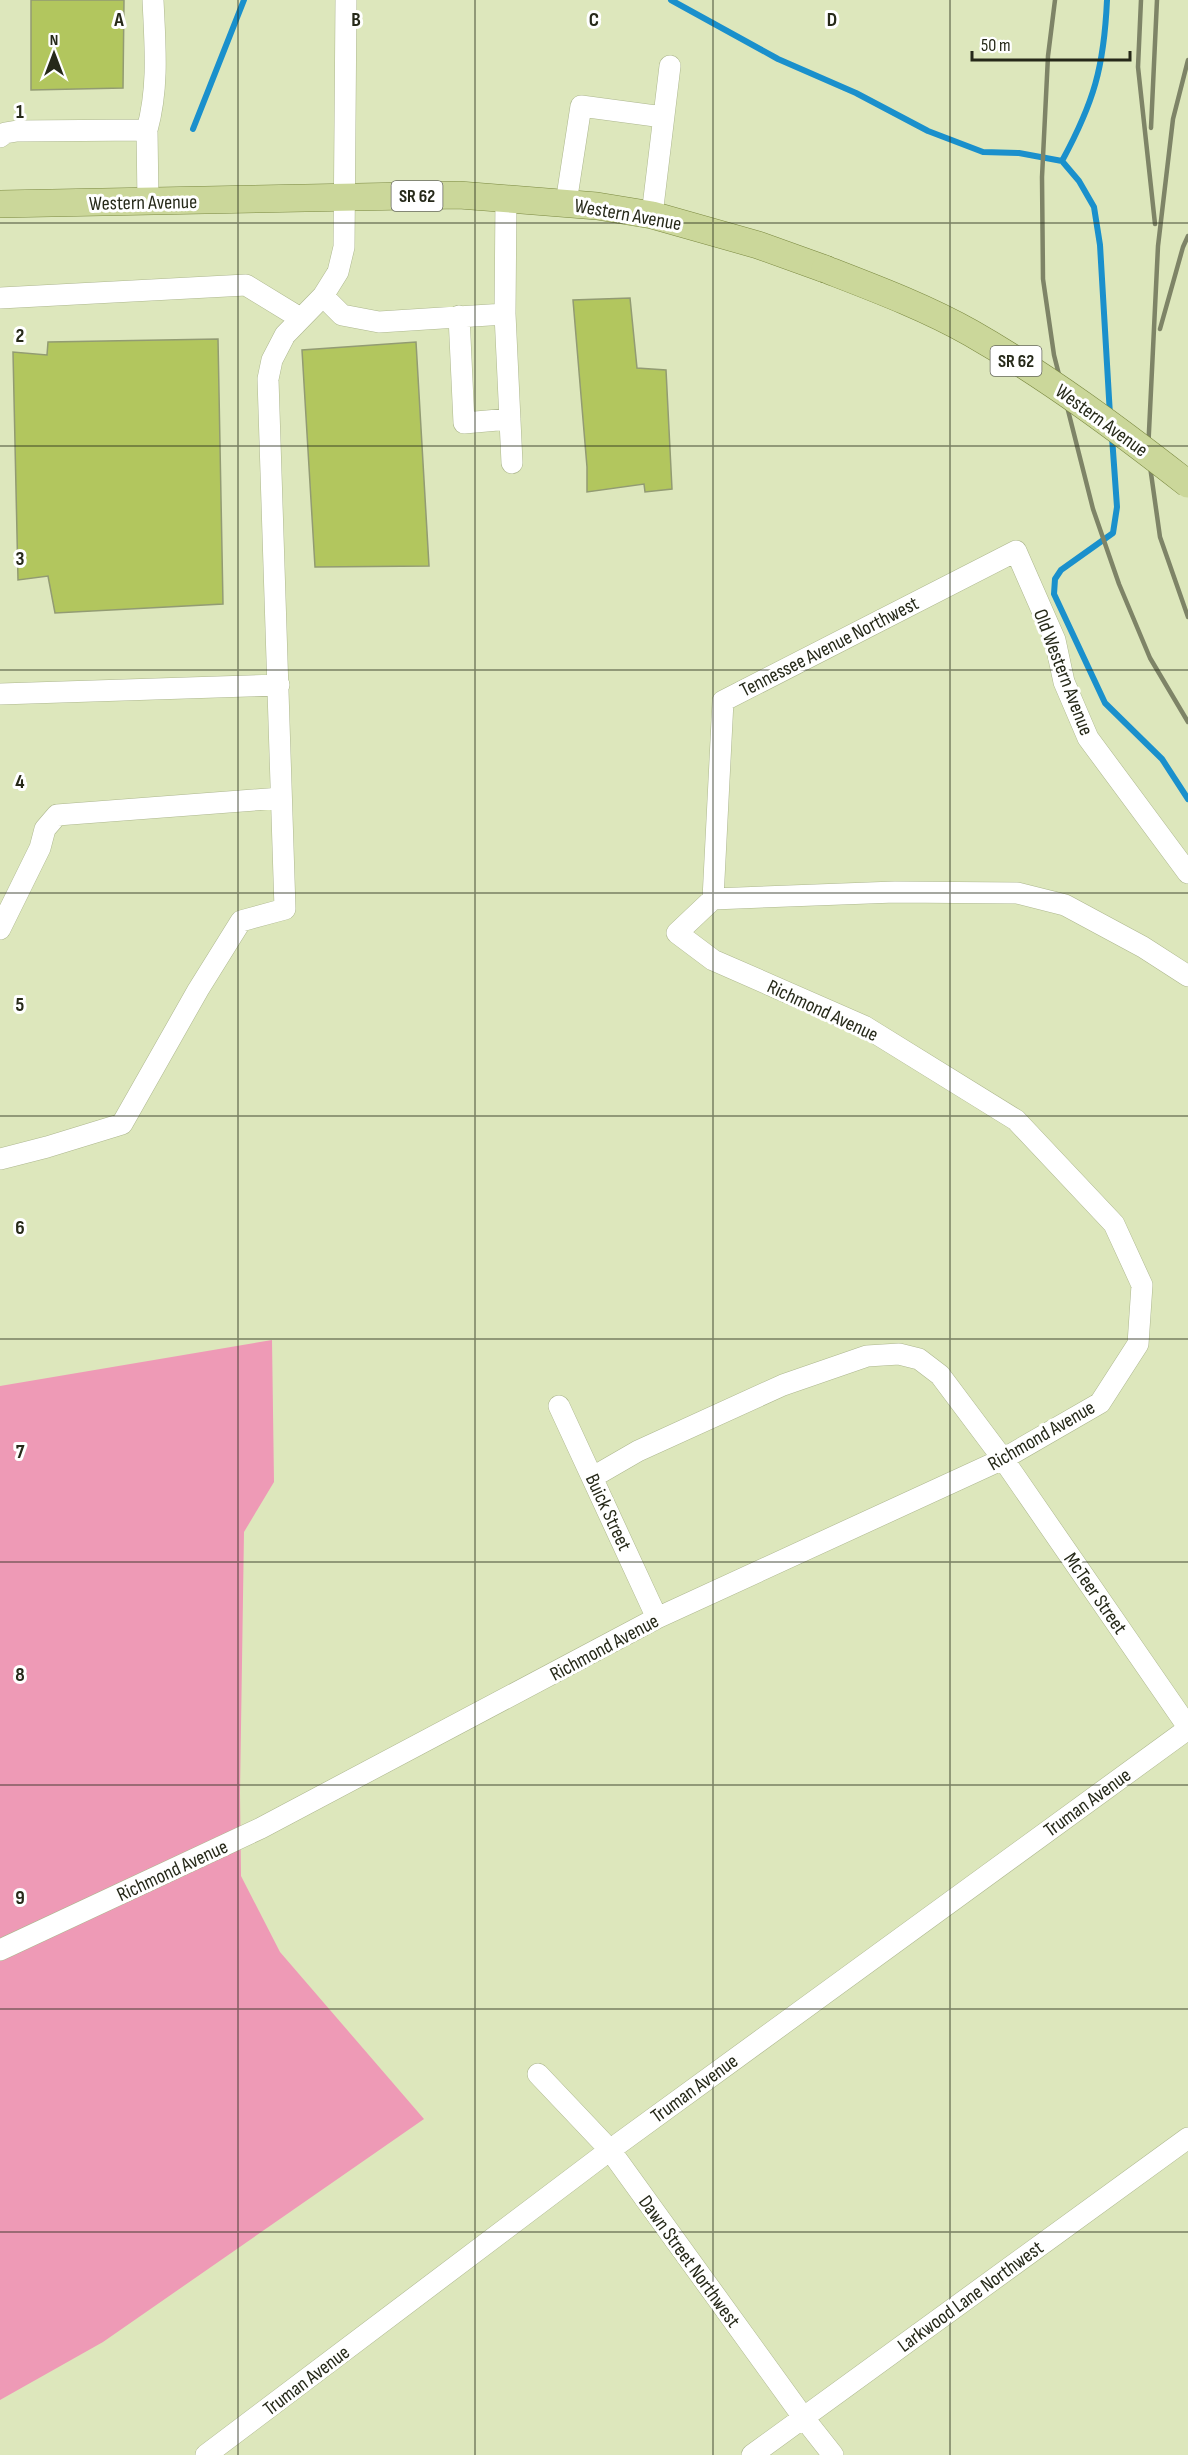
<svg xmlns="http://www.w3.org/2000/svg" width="1188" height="2455" font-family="'Sofia Sans Condensed',sans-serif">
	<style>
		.green { fill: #ee9ab6 }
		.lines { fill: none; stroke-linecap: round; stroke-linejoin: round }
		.stream { stroke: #1a90cc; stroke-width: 6 }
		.building { fill: #b2c65e; stroke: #929b73; stroke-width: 1.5 }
		.minor-casing { stroke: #adb78e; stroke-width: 22 }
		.major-casing { stroke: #7b8941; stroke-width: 28 }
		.minor { stroke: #fff; stroke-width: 21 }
		.major { stroke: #cbd79a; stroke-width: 27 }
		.rail { stroke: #7e8467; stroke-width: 4.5 }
		.major-bridge-casing { stroke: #7b8941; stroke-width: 28; stroke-linecap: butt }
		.major-bridge { stroke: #cbd79a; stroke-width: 27 }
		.grid { fill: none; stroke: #262919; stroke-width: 1.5; stroke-opacity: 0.55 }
		.labels { text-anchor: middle; stroke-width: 6; stroke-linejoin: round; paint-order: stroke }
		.shield { fill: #fff; stroke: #67695e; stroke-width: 1.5 }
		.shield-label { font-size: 18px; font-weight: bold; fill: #262919 }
		.street-label { font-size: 20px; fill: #262919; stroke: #fff }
		.grid-label { font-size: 20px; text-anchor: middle; font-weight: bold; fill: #262919; stroke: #fff; stroke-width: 6; stroke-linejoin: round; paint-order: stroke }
	</style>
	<rect width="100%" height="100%" fill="#dde7bc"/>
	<path class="green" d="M272,1340L274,1482L244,1532L240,1793L241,1876L280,1952L424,2119L103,2342L0,2400V1386Z"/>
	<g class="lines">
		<path class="stream" d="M671,0L778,59L856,93L928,131L983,152L1019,153L1062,161L1079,181L1094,207L1100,245L1110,415
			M193,129L244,0
			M1062,161C1094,102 1104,67 1107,0
			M1112,437L1117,507L1113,533L1061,570L1055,579L1054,594L1105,703L1162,759L1188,799"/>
	</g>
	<path class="building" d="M31,0H124L123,88L31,90Z
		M630,298L637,368L666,370L672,489L645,492L644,484L587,492V467L573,300Z
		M218,339L223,604L55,613L48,576L18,580L13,352L47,355L48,342Z
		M416,342L429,566L315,567L302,350Z"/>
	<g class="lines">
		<defs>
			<path id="minor" d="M147,130C159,87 155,44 153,0
				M0,137L5,133L17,131L147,130L148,202
				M566,203L581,106L663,117
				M652,215L670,66
				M323,296L342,315L379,322L505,314L512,463
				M0,298L246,285L300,318
				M505,314L506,199
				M459,316L464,423L510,419
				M0,694L279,685
				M713,899L723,701L1016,551L1055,640L1064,682L1088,738L1188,873
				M0,929L40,848L45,829L57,815L281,798
				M0,1159L47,1147L122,1124L198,990L241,921L285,909L268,379L272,360L285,335L323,296L338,272L344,247L346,0
				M559,1406L657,1618
				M593,1477L638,1451L783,1385L867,1356L899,1354L919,1359L940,1375L1003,1459L1188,1727
				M0,1950L261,1828L657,1618L1003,1459L1100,1403L1138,1344L1142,1285L1114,1224L1016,1120L864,1026L713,960L677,933L713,899L895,892L1017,893L1065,905L1143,947L1188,976
				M538,2074L610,2150L803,2417L833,2455
				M206,2455L610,2150L1188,1729
				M752,2455L1188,2138"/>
			<path id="major" d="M0,204L459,195L597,206L652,215L758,245L825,269"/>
		</defs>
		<use href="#minor" class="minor-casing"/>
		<use href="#major" class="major-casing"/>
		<use href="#minor" class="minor"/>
		<use href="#major" class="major"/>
		<path class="rail" d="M1055,0L1048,56L1042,177L1043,279L1054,355L1093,509L1119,584L1150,658L1188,722
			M1141,0L1138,67L1155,224
			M1188,60L1173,119L1158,246L1148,452L1160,537L1188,617
			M1151,128L1157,0
			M1160,329L1183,247L1188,236"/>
		<defs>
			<path id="major-bridge" d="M825,269C874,288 925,307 971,333C1048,377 1119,430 1188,484"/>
		</defs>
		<use href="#major-bridge" class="major-bridge-casing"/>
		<use href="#major-bridge" class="major-bridge"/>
	</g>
	<path class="grid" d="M238,0V2455M475,0V2455M713,0V2455M950,0V2455M0,223H1188M0,446H1188M0,670H1188M0,893H1188M0,1116H1188M0,1339H1188M0,1562H1188M0,1785H1188M0,2009H1188M0,2232H1188"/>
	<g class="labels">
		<g class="shield">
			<rect x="391.5" y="181" width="51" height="30" rx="4.5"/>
			<rect x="990.5" y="346" width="51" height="30" rx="4.5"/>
		</g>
		<g class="shield-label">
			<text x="417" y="202">SR 62</text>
			<text x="1016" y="367">SR 62</text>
		</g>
		<g class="street-label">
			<text transform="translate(143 202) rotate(-1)" y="7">Western Avenue</text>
			<text transform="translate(628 214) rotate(10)" y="7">Western Avenue</text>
			<text transform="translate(1102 420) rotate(36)" y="7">Western Avenue</text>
			<text transform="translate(829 646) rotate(-27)" y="7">Tennessee Avenue Northwest</text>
			<text transform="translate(1064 672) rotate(69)" y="7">Old Western Avenue</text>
			<text transform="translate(823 1010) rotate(25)" y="7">Richmond Avenue</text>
			<text transform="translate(1041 1435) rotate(-30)" y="7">Richmond Avenue</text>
			<text transform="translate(609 1512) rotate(65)" y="7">Buick Street</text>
			<text transform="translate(1096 1593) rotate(55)" y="7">McTeer Street</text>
			<text transform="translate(604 1647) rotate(-28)" y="7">Richmond Avenue</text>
			<text transform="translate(1087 1802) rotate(-36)" y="7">Truman Avenue</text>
			<text transform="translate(172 1870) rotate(-25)" y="7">Richmond Avenue</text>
			<text transform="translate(694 2088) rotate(-36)" y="7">Truman Avenue</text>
			<text transform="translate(690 2261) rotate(54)" y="7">Dawn Street Northwest</text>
			<text transform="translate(970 2296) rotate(-36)" y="7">Larkwood Lane Northwest</text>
			<text transform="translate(306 2380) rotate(-37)" y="7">Truman Avenue</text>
		</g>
	</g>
	<g class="grid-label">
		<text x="119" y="26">A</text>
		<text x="356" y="26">B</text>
		<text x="594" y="26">C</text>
		<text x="832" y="26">D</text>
		<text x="20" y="118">1</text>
		<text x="20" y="342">2</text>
		<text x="20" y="565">3</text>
		<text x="20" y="788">4</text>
		<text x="20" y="1011">5</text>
		<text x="20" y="1234">6</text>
		<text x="20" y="1458">7</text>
		<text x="20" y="1681">8</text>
		<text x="20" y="1904">9</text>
	</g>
	<g transform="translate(54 54)" stroke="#ffffff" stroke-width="4.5" paint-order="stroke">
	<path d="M0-4.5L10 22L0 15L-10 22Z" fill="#262919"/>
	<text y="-9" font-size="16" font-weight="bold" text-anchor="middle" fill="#262919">N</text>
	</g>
	<path d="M972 51v9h158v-9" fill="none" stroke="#262919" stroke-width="3"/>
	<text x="981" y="51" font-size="18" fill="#262919" stroke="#ffffff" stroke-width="4.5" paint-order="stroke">50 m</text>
</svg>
